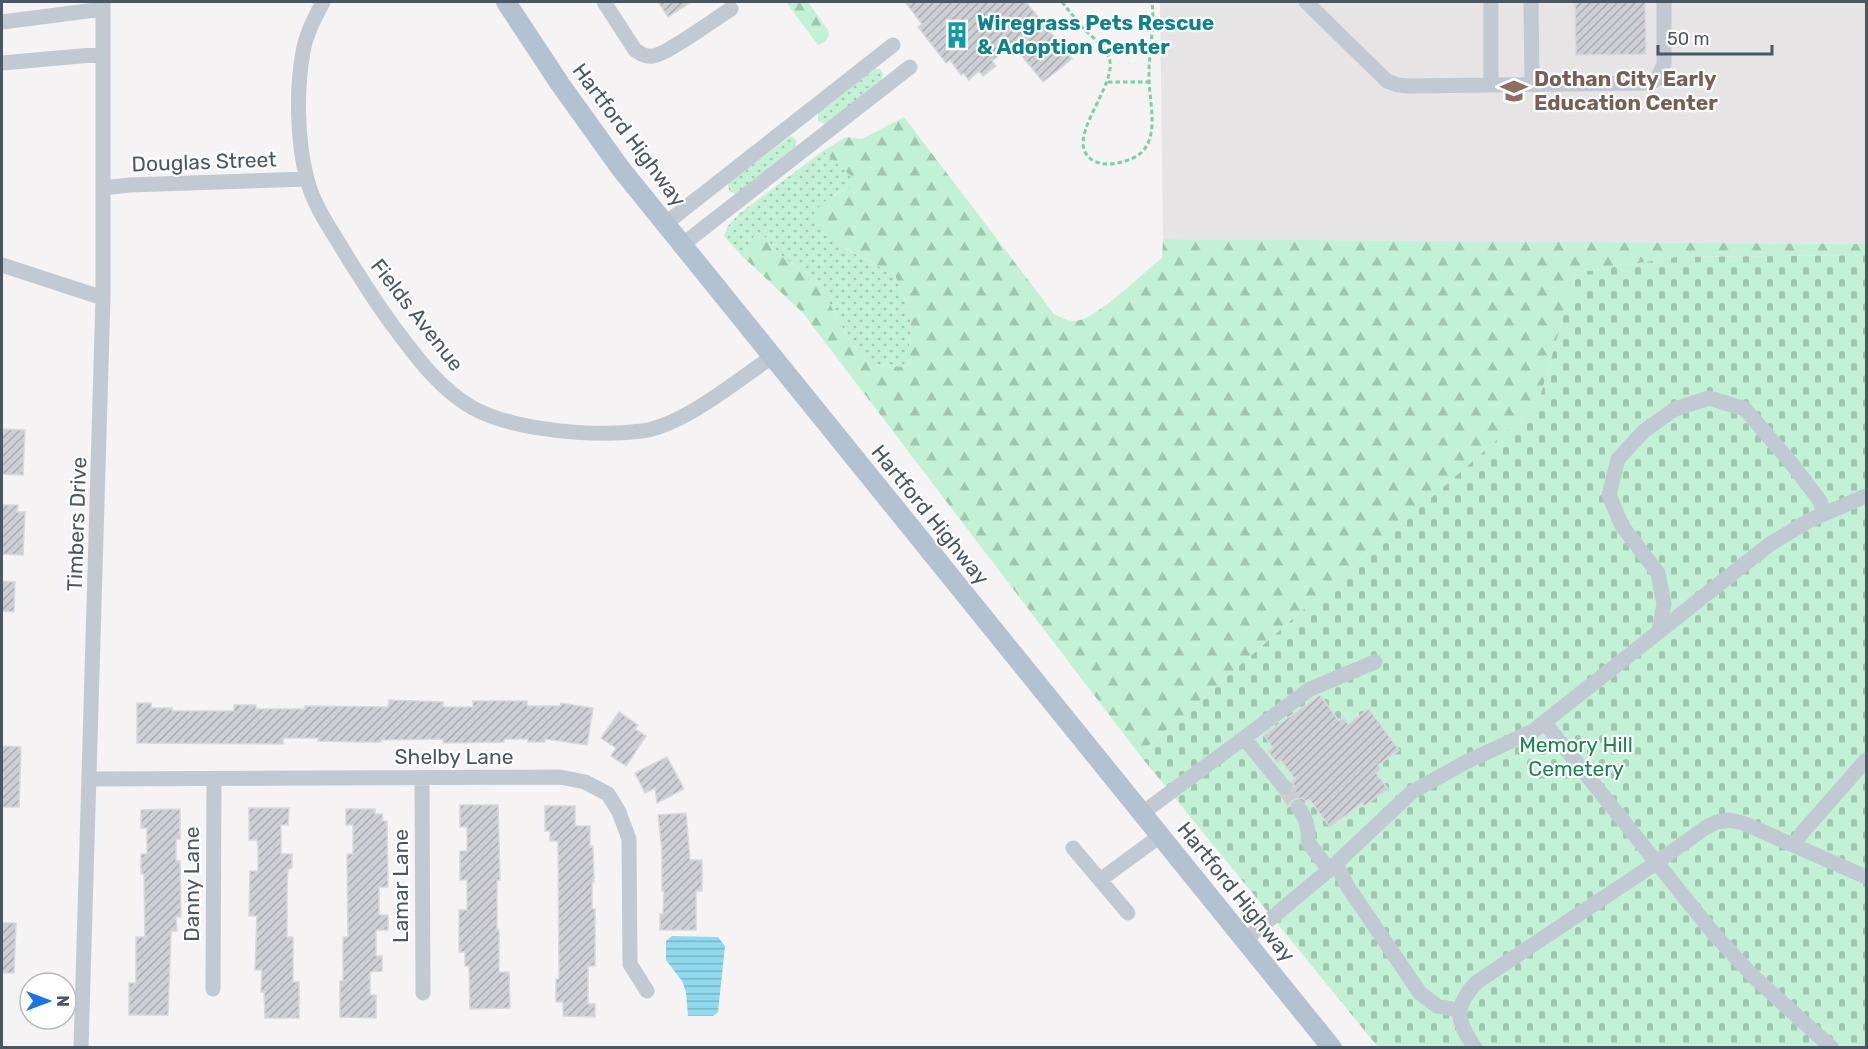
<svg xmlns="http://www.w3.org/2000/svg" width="1868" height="1049" font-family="Rubik,sans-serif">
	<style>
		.education { fill: #e6e4e5 }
		.grass { fill: url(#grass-dots) }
		.forest { fill: url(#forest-firs) }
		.cemetery { fill: url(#cemetery-stones) }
		.water { fill: url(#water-rules) }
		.building { fill: url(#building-hatch); stroke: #d7d9de; stroke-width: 1.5 }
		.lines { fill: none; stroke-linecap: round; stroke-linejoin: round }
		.minor-tunnel { stroke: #caccce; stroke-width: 15; stroke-dasharray: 15 8; stroke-linecap: butt }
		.path { stroke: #7ad0a6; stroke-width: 3; stroke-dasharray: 4.5 3; stroke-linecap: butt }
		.minor { stroke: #c1cad2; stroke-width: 15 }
		.major { stroke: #b3c2d1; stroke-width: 20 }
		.labels { text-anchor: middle; stroke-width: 4.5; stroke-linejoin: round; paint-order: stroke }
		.culture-label { font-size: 21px; font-weight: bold; fill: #0d838f; stroke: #fff; text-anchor: start }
		.education-label { font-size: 21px; font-weight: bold; fill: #785e54; stroke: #fff; text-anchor: start }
		.street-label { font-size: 21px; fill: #4a5661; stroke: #fff }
		.park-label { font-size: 21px; fill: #17864f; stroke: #fff }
	</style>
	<defs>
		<pattern id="grass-dots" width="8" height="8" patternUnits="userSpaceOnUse" patternTransform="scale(1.5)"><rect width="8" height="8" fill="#c3f1d5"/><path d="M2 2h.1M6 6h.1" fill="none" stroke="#a0c6b0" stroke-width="1.8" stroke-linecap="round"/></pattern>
		<pattern id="forest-firs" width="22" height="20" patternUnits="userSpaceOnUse" patternTransform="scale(1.5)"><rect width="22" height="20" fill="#c3f1d5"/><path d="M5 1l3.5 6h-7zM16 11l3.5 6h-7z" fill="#a0c6b0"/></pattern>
		<pattern id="cemetery-stones" width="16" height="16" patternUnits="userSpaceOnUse" patternTransform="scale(1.5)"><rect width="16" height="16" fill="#c3f1d5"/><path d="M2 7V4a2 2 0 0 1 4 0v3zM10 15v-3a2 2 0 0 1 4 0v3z" fill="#a0c6b0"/></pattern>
		<pattern id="water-rules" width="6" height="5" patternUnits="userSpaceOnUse" patternTransform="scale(1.5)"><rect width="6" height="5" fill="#90daee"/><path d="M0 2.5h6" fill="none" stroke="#78b4c4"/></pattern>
		<pattern id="building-hatch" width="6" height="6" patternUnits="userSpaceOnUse" patternTransform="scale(1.5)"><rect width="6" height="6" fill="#cdcfd5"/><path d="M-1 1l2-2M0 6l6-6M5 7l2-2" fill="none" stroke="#a8abb0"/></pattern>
	</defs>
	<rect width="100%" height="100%" fill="#f5f3f3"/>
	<path class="education" d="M1160,2H1866V244L1163,239Z"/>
	<path class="grass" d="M875,69H880L883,74L881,81L826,124L818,121V113Z
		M791,136L797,141L794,148L736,194L729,191L728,183Z
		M823,151L852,176L850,188L833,195L846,249L895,275L911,316L908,367L871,365L851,343L815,277L782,257L765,237L755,234L743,257L724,236L728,226L740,213Z"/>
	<path class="forest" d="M786,2H808L828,30L829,35L825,42L818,45Z
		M904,117L1054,314C1062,318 1071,323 1080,320C1100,315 1144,272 1162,258L1163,239L1866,244V255L1677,257L1576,273L1538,404L1139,754L802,312L743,257L755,234L765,237L782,257L815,277L851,343L871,365L908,367L911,316L895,275C865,259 836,245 812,221C816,203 833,195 850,188L851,176L823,151L846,137L862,139Z"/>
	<path class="cemetery" d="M1866,255V1047H1378L1139,754L1538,404L1576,273L1677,257Z"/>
	<path class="water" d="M672,936L718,937L725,946L718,1012L713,1016H688L686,992L682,981L666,960V941Z"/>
	<path class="building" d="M658,2H691L668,17Z
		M905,2H1026L1072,59L1043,82L1013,45L992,61L996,66L983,76L979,71L969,80L963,73L961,75L950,60L946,63L918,27L922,24Z
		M1575,2H1645L1646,54L1576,55Z
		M2,429L25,430L23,475L2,474Z
		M2,505H18L17,512H25L23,555L2,554Z
		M2,581L15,582L14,612L2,611Z
		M1320,695L1339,721L1344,718L1348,724L1369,709L1399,750L1378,765L1381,769L1376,773L1388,789L1364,806L1362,803L1330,827L1309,799L1306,801L1302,798L1293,799L1288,807L1281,796L1291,794L1294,786L1292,781L1295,779L1281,760L1277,763L1268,751L1273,748L1264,735Z
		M389,700L443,702V707H473V701H527V706H560L561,703L593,708L587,745L545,739V742H528V739H504V742L443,743V739L381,740V742H360L318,741V738H283V744L137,743V703H151V708H172V711H234V705H256V709H305V706L388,707Z
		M619,712L638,725L635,729L646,736L626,766L611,756L616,748L601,738Z
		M2,746L21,747L19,807H2Z
		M667,757L684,789L657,803L655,788L645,793L635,773Z
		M460,805H498L500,880H497V930H499V972H509L510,1008L470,1009L469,966H465V952H459V910H467V880H460V851H467V827H460Z
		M545,806H575V826H590V847L593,846L594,882H592V909H595V966H588V1004H595V1017L563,1016V1002H556V979H559L558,841H550V831H545Z
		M249,808H289L288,825H281V854H292V867L288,870L287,888V937H293V982H299V1018H265L264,992H261L262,970H255L257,916H249L250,871H258V847L257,840H249Z
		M180,809V839H176V861H180L181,917H176L177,931H171L168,1015H129V983H136V937H145L144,874H141V854H147V828H141V810Z
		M346,809H375V814H382L383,821H387L388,887H379V915H388V930H376V956H382V971L370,972V995H376V1018L340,1017V981H343V937H348L347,854H353V825H346Z
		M686,813L690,860H702V891H696V930H660V914H663L664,891H662V851L658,815Z
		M2,923H16L14,973H2Z"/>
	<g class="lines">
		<path class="minor-tunnel" d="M1284,787L1298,807"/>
		<path class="path" d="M1062,2C1069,10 1075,19 1082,27C1091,37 1108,47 1110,62C1114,91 1061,143 1094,161C1104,166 1116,164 1125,161C1166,150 1148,104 1149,74C1149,49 1155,26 1152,2
			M1108,82H1148"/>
		<path class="minor" d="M323,2C315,17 306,34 303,52C296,90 297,141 307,179C312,200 325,221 337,240C354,268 372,297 391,323C414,354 439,389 473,408C515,431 595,437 642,431C684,425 736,381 772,357
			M604,2L635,50C641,54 645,57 653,56C666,55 716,18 731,9
			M1306,2L1387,81L1398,85L1409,86L1649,83L1657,79L1664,64V2
			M1491,2V85
			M1531,2L1532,85
			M2,22L103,9
			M2,63L103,54
			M104,188L129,185L307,179
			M665,224L893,45
			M682,245L910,67
			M2,265L103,298
			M1659,631L1664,604L1658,573L1622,526L1609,495L1618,459L1644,431L1675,409L1709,398L1745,409L1792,464L1820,501L1824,514
			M1544,722L1714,934L1753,976L1832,1048
			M1244,738L1310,689L1375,662
			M422,778L423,993
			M90,779L560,777L585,782L608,794L619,812L629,839L630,964L647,991
			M1141,814L1244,738L1284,787
			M1795,845L1801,834L1866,760
			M1073,848L1100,880
			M1336,864L1348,887L1420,993L1437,1006L1458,1010
			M1329,870L1412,792L1466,762L1533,731L1770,544L1810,520L1866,496
			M1128,913L1100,880L1160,836
			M1245,940L1329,870L1308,842C1309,827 1306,818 1298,807
			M213,989L214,779
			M81,1048L103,298V2
			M1475,1048C1456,1020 1453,1007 1477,982L1656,863L1705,828L1717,822L1730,820L1743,823L1866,877"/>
		<path class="major" d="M506,2L560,84L621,169L1332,1048"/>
	</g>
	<defs>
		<symbol id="building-bare" viewBox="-9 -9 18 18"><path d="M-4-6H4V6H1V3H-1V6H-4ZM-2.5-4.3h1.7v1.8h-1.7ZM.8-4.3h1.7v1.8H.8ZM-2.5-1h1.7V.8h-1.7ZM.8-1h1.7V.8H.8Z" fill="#0f9aa8" stroke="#fff" stroke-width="2.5" paint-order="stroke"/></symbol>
		<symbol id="school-bare" viewBox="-9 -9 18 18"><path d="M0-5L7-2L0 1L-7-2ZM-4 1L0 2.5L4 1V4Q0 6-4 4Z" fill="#8d6e63" stroke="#fff" stroke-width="2.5" paint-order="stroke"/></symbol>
	</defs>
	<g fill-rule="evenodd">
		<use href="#building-bare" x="938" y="16" width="38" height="38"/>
		<use href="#school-bare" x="1495" y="72" width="38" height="38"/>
	</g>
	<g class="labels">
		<g class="culture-label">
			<text x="977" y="30">Wiregrass Pets Rescue<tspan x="977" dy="24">&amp; Adoption Center</tspan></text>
		</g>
		<g class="education-label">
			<text x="1534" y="86">Dothan City Early<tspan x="1534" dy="24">Education Center</tspan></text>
		</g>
		<g class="street-label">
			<text transform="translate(629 135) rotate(53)" y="7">Hartford Highway</text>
			<text transform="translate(204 162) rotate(-2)" y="7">Douglas Street</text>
			<text transform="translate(417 315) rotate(52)" y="7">Fields Avenue</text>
			<text transform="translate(930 515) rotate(51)" y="7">Hartford Highway</text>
			<text transform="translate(77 524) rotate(-88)" y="7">Timbers Drive</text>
			<text x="454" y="764">Shelby Lane</text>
			<text transform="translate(192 884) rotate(-90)" y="7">Danny Lane</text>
			<text transform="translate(401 886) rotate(-90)" y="7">Lamar Lane</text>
			<text transform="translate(1236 892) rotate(51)" y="7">Hartford Highway</text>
		</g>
		<g class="park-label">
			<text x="1576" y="752">Memory Hill<tspan x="1576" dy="24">Cemetery</tspan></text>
		</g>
	</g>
	<rect width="1868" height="1049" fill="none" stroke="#4a5661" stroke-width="6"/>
	<g transform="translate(48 1001) rotate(90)"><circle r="28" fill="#ffffff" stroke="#b7bbc0" stroke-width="1.5"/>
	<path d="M0-4.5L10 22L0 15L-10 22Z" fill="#1a73e8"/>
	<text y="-9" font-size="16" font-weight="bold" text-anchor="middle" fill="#4a5661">N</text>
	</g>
	<path d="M1658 45v9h114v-9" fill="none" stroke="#4a5661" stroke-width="3"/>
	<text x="1667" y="45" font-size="18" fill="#4a5661" stroke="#ffffff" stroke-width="4.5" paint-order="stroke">50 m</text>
</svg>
